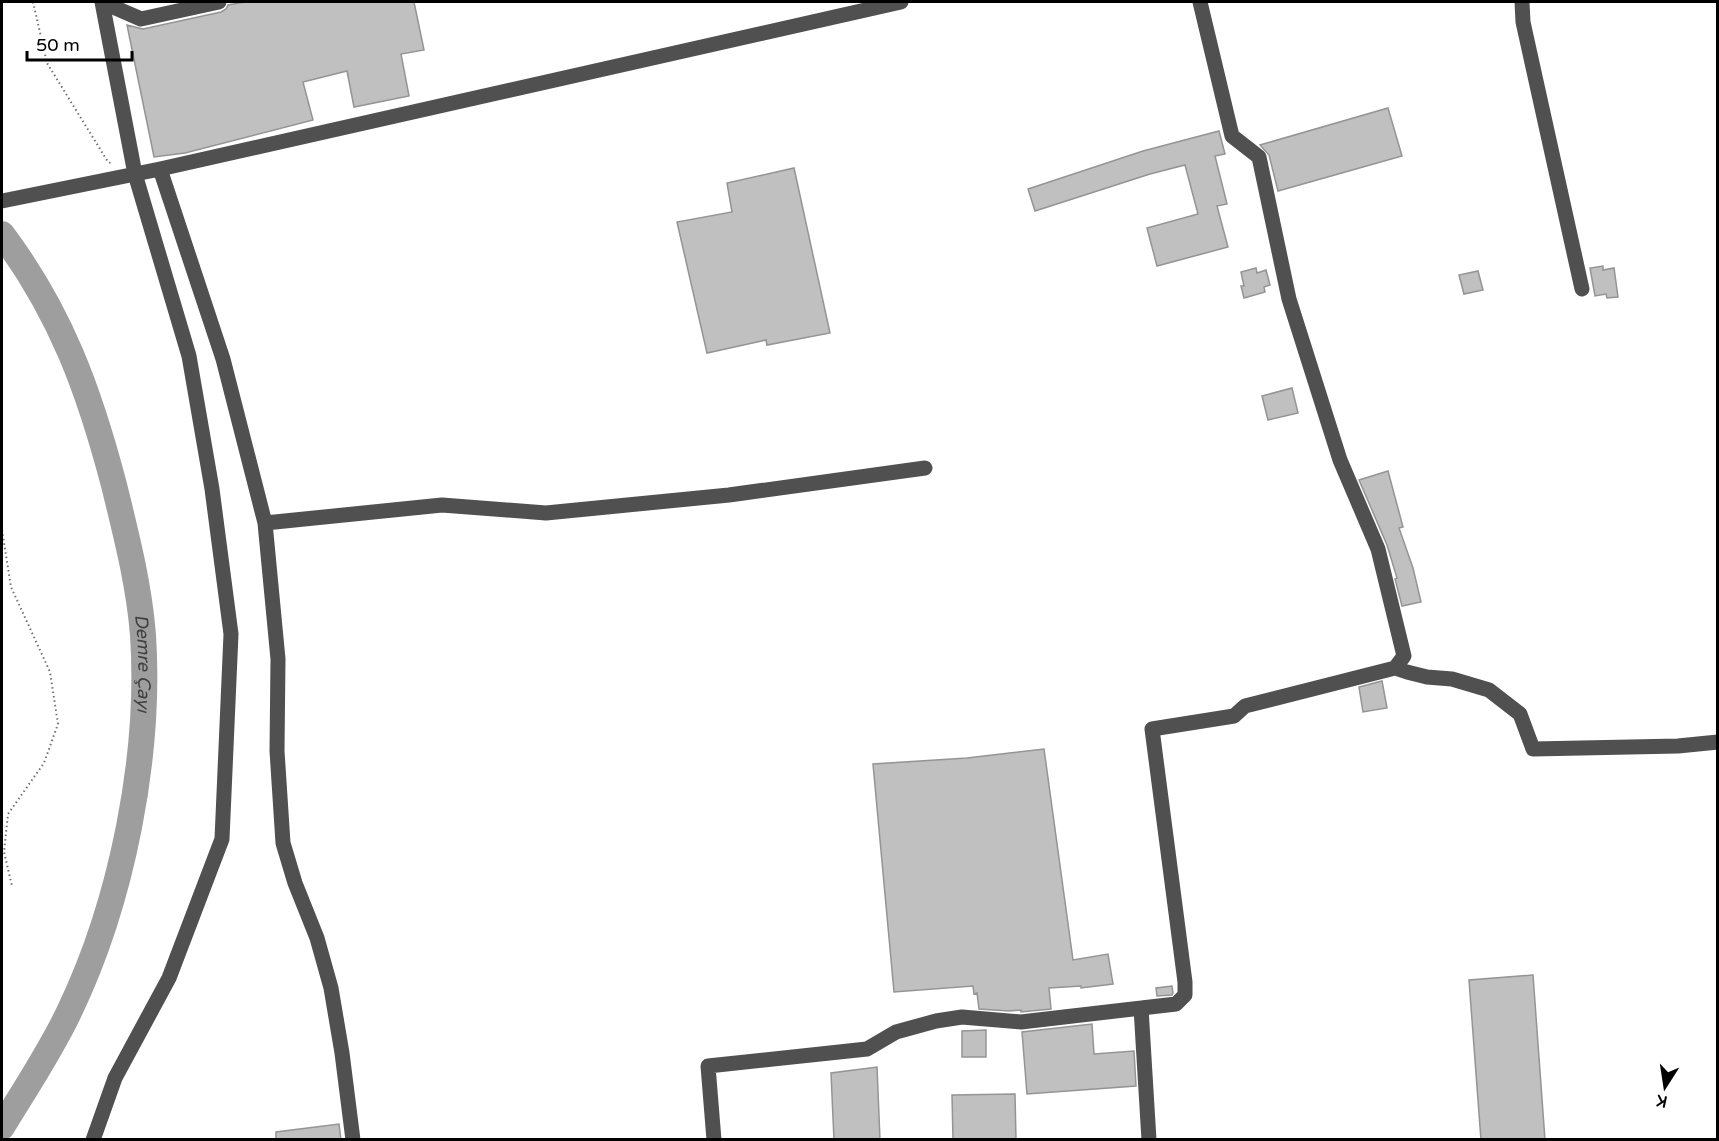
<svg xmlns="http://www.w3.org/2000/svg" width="1719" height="1141" font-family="'Varela Round',sans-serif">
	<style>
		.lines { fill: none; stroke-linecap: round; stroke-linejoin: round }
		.river { stroke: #9e9e9e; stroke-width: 26 }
		.building { fill: #c0c0c0; stroke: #949494; stroke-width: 1.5 }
		.path { stroke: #727272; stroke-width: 2; stroke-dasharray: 1.5 3; stroke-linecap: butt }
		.minor { stroke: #505050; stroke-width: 15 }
		.labels { text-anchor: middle; stroke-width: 4.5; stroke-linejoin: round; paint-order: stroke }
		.water-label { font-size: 18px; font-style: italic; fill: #3f3f3f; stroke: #fff }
	</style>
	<rect width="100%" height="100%" fill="#fff"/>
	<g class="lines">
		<path class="river" id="s1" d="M2,234C61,313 89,390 114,485C126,534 139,584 143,635C151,756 122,902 69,1012C50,1052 25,1089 2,1127"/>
	</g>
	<path class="building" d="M245,2H414L424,50L401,54L409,96L354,107L347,71L303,82L313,120L185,153L154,157L127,25L143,29L221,12L226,9L228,5Z
		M1388,108L1402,156L1278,191L1269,155L1260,145Z
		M1219,131L1225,154L1215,156L1227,204L1217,206L1228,247L1157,266L1147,228L1198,214L1185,165L1150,174L1035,211L1028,189L1143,151Z
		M794,168L830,333L767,345L766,340L707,353L677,222L732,212L727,183Z
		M1603,266V270L1614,268L1618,297L1607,298L1606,294L1595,296L1590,268Z
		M1256,268L1257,273L1266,270L1270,285L1264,287L1265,292L1244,298L1241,286H1244L1241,272Z
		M1478,271L1483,290L1464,294L1459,275Z
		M1292,388L1298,413L1268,420L1262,396Z
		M1388,471L1403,527L1399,528L1413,568L1421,602L1402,606L1395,579L1397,578L1387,545L1359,480Z
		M1382,681L1387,708L1363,712L1359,687Z
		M1044,749L1073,960L1108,954L1113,984L1081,988V986L1049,988L1051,1009L1021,1012V1010L1009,1011L979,1009L977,993L974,994L973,986L894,992L873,764L967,758Z
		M1533,975L1545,1140H1481L1469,980Z
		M1172,986L1173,993L1172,995L1157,996L1156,988Z
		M1092,1024L1094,1054L1134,1051L1136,1086L1027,1094L1022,1032Z
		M986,1030V1057H962V1031Z
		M877,1067L880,1140H834L831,1073Z
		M1015,1094L1016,1140H953L952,1095Z
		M339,1124L341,1140H276V1132Z"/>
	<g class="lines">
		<path class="path" d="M33,2L47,63L108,162L111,163
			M2,530L11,587L50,672L58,724L44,763L8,814L4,852L12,886"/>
		<path class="minor" d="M102,2L141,19L219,2
			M1522,2L1523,22L1582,289
			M160,169L223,359L265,523L278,659L277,751L283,843L295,883L317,938L331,988L342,1053L353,1140
			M2,201L160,169L901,2
			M265,523L442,505L546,513L729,495L925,468
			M1395,668L1407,672L1427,677L1452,679L1489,690L1520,714L1533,749L1678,746L1718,742
			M1141,1008L1149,1140
			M93,1140L115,1078L169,978L222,839L231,634L212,489L189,356L135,174L102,2
			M714,1140L708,1066L867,1049L896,1032L936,1021L962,1017L1021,1022L1176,1004L1185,995V982L1152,729L1234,716L1245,706L1395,668L1404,656L1378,549L1340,460L1289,299L1259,157L1232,136L1200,2"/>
	</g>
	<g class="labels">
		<g class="water-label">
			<text dy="6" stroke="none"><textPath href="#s1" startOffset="458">Demre Çayı</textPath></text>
		</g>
	</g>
	<rect width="1719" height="1141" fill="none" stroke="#000000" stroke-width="6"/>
	<g transform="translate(1665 1087) rotate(192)" stroke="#ffffff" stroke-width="4.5" paint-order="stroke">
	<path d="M0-4.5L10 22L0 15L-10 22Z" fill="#000000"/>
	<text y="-9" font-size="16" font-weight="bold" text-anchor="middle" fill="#000000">K</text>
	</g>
	<path d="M27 51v9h105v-9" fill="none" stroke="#000000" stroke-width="3"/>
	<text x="36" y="51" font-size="18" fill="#000000" stroke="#ffffff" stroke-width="4.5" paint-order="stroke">50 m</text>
</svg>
